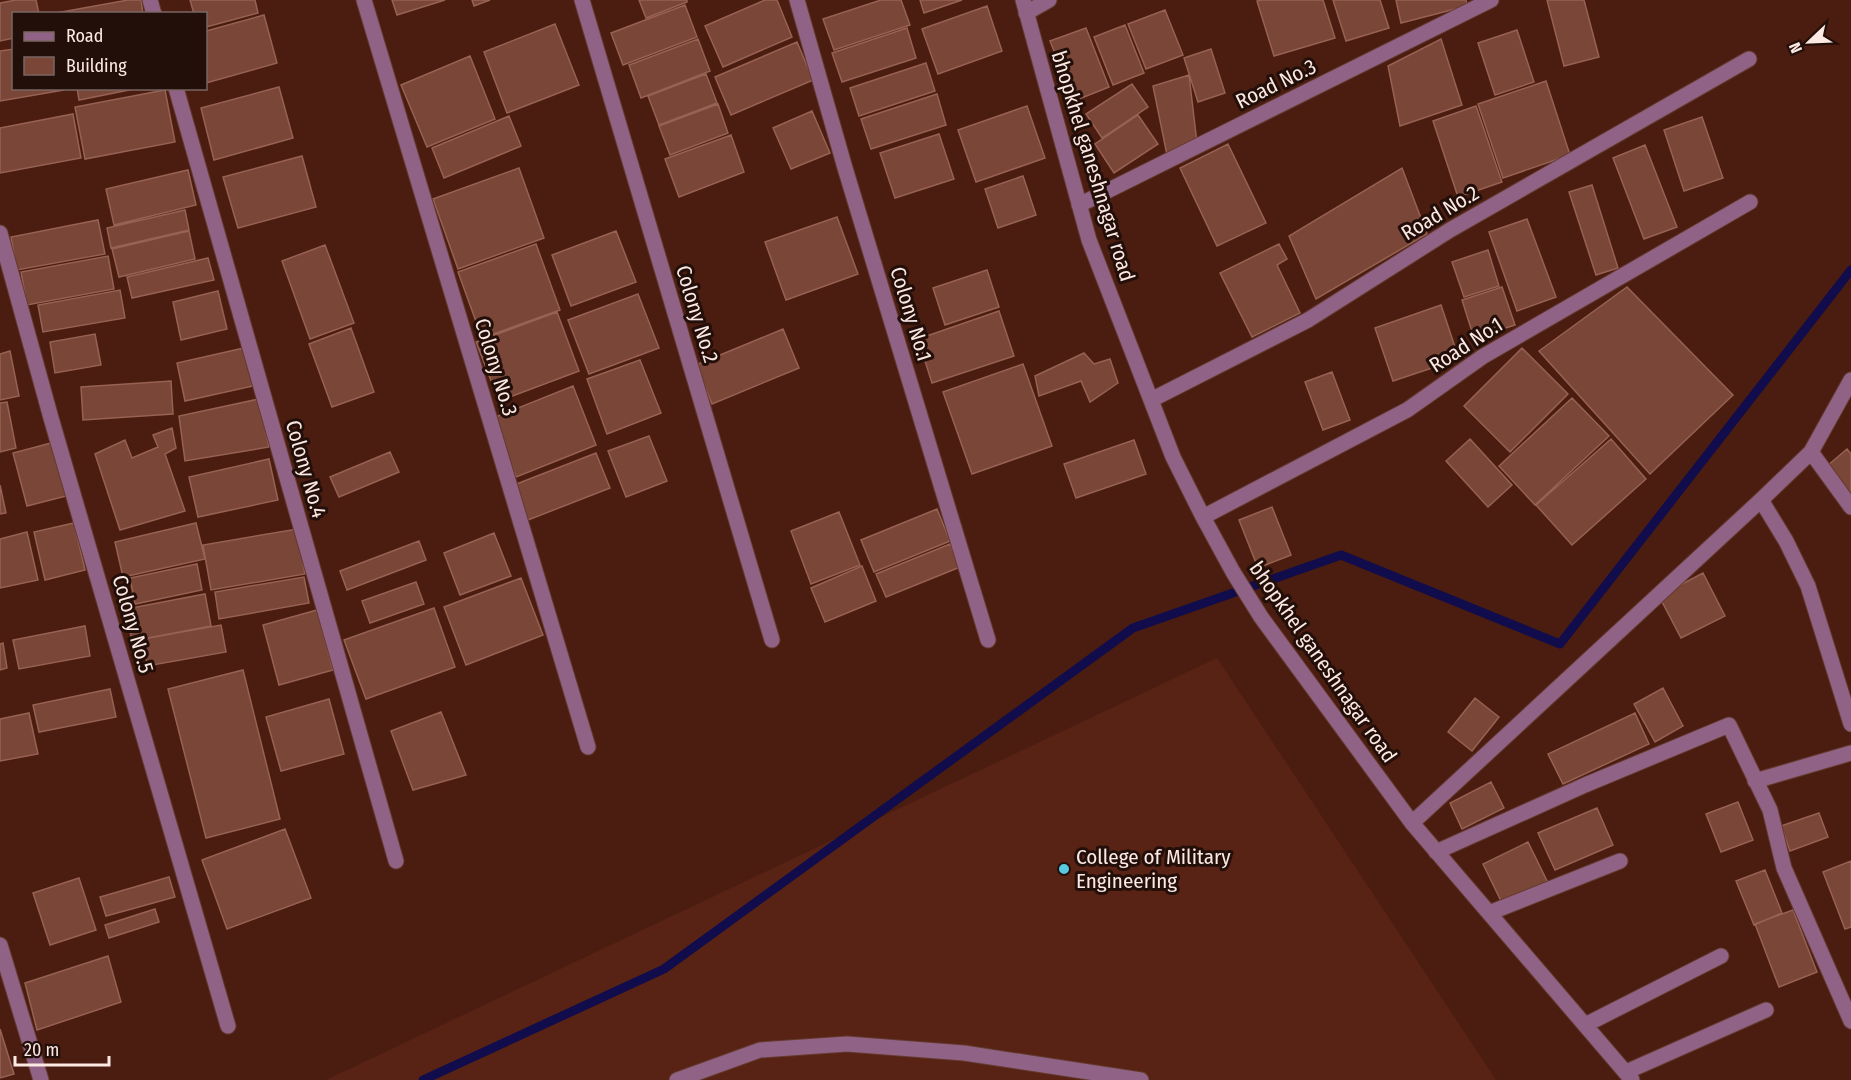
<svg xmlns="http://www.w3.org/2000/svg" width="1851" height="1080" font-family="'Fira Sans Condensed',sans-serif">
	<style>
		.built { fill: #582315 }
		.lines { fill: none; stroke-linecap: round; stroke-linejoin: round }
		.stream { stroke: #110c4c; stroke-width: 9 }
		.building { fill: #794638; stroke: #976153; stroke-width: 1.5 }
		.minor-casing { stroke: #643a2e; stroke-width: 17 }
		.minor { stroke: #906285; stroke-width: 15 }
		.poi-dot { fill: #58c9e3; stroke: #230f09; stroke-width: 2 }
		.labels { text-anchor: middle; stroke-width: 6; stroke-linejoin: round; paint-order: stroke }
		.street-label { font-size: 21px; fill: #fce9e4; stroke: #230f09 }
		.poi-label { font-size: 21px; fill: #fce9e4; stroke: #230f09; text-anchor: start }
	</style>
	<rect width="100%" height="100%" fill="#4b1d10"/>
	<path class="built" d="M1217,658L1496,1080H326Z"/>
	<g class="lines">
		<path class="stream" d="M423,1080L664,969L1133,628L1341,555L1560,644L1851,270"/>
	</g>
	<path class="building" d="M16,0H36L39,14H14V38L0,41V3Z
		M128,0H141L143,14L56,13Z
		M190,0H255L258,13L206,27V14H194Z
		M392,0H445L397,15Z
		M472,0H490L474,6Z
		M639,0H687V2L646,18Z
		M765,0H777L792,37L723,67L705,26Z
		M881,0H901L910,25L834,50L823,19Z
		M920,0H962L924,13Z
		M1262,0H1323L1335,38L1274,56L1257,1Z
		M1333,0H1380L1389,28L1346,41Z
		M1396,0H1466L1467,6L1401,23Z
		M1547,0H1584L1599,57L1564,66Z
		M685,5L697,37L623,65L611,33Z
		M987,6L1002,51L938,74L922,29Z
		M1165,10L1183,55L1146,69L1128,24Z
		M264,15L277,63L206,83V31Z
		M555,24L579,85L507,113L484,52Z
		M1125,25L1144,73L1113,85L1094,37Z
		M907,28L916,58L842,82L832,53Z
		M1086,28L1109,87L1074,101L1050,41Z
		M1517,30L1534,82L1495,95L1478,43Z
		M698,39L710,71L641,98L629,65Z
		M1441,39L1462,105L1400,126L1388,66Z
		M797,42L813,80L731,115L715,77Z
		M14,49V88L64,90L0,101V51Z
		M1211,49L1225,93L1198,102L1184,58Z
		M470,56L495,119L427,147L401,85Z
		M926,63L935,91L859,116L850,88Z
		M706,74L717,103L659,125L648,96Z
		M1189,75L1197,143L1167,155L1153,86Z
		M1546,81L1570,155L1503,178L1478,104Z
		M1132,84L1148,107L1102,138L1086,114Z
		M279,87L293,138L214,160L201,108Z
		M77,88H139L79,100Z
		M165,90L175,142L85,159L75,107Z
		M937,94L946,125L871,149L861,119Z
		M718,104L728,133L670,155L659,126Z
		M1027,106L1045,158L976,182L958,130Z
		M1476,106L1502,182L1458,197L1433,121Z
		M812,111L830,153L791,169L773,128Z
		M73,114L81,158L0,173V128Z
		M1138,115L1158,144L1114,173L1095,144Z
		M509,116L521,146L444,178L432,148Z
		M1702,117L1723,178L1684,191L1664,130Z
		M939,134L954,179L895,198L880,153Z
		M731,135L744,172L679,197L665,159Z
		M1228,144L1266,223L1217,246L1180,168Z
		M1645,145L1677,227L1644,239L1613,158Z
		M302,156L316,207L238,228L223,177Z
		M519,168L544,238L458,269L433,199Z
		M1402,168L1427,234L1316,299L1289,236Z
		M188,170L196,205L114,225L106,189Z
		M1023,176L1036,215L998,228L985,189Z
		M1592,185L1618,268L1596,275L1569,192Z
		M185,210L189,230L111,248L107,228Z
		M837,217L858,274L786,300L765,242Z
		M1527,219L1556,297L1517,311L1489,232Z
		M98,220L105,254L17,270L11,237Z
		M189,231L195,259L119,277L112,249Z
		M616,231L636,282L571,306L552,255Z
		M536,244L560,310L482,338L458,272Z
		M1279,244L1287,259L1277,265L1300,313L1252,337L1220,273Z
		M325,245L354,323L310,339L282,261Z
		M1488,250L1499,286L1464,297L1452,262Z
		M108,256L114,289L27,305L21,272Z
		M208,258L214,280L132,298L127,277Z
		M987,270L999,307L945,325L933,288Z
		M1502,287L1515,325L1474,338L1462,300Z
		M1627,287L1733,395L1650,474L1539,351Z
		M120,290L125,318L43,332L38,305Z
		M218,291L227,329L181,340L173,302Z
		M638,294L659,348L589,374L568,320Z
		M1441,305L1459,359L1393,381L1375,328Z
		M999,311L1014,356L932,383L918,339Z
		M557,312L579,371L499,401L476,342Z
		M351,328L374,392L332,407L309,344Z
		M783,329L799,368L712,404L696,365Z
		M95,334L101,365L55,373L50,342Z
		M244,348L253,386L185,401L177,363Z
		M1522,348L1568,394L1510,452L1464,406Z
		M10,351L19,396L0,400V354Z
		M1084,353L1094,364L1110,359L1118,383L1090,402L1081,381L1039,396L1035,376Z
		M640,360L661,413L607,434L587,379Z
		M1023,364L1052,446L972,474L943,392Z
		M1332,372L1350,420L1323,430L1305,382Z
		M171,381L173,414L83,420L81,387Z
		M573,386L596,445L516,477L493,418Z
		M1572,398L1609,436L1535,505L1499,466Z
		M259,399L269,447L185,461L179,416Z
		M7,402L16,448L0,452V403Z
		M172,428L176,448L165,454L185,511L120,530L95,454L125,440L132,458L158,447L153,435Z
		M649,436L667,481L626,497L608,451Z
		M1470,439L1512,485L1488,507L1446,461Z
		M1611,439L1646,479L1572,545L1536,505Z
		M1134,440L1146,474L1076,498L1064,464Z
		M55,442L70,495L27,506L13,453Z
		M1847,449L1851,454V496L1827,466Z
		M390,452L399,472L339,497L330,477Z
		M596,453L610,488L528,520L514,485Z
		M269,459L278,500L198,517L189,477Z
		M0,485L6,513L0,514Z
		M1272,507L1291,555L1258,568L1239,520Z
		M937,509L950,541L874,572L861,540Z
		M839,512L860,565L811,584L791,531Z
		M74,523L85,570L45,580L34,532Z
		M196,523L205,559L123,577L115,542Z
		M297,529L305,574L211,590L203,545Z
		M27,532L38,580L0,588V539Z
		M494,533L511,576L460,595L444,553Z
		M419,541L426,560L347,590L340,571Z
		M950,544L960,567L886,597L876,574Z
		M197,564L202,590L135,604L130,578Z
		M862,566L876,601L825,622L811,588Z
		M1703,573L1725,616L1681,638L1659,596Z
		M304,577L309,603L219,619L215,592Z
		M521,578L543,635L466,665L444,607Z
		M416,582L424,604L370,623L362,601Z
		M205,594L211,626L132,641L126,609Z
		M434,608L455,667L366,699L344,640Z
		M317,610L333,670L279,685L263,625Z
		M221,625L226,652L147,666L143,639Z
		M85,626L90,656L19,669L13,640Z
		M3,643L7,668L0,670V644Z
		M243,670L280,819L206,838L168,689Z
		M1663,688L1683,726L1655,742L1634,704Z
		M110,689L116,717L39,732L33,705Z
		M1475,698L1499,717L1472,751L1448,732Z
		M329,699L344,754L281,771L266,717Z
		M441,712L466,775L413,790L391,731Z
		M29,713L38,754L0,761V719Z
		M1635,713L1649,744L1563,784L1548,754Z
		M1491,782L1504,808L1462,829L1450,803Z
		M1738,802L1753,840L1721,852L1706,814Z
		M1597,808L1613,845L1555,870L1538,833Z
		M1819,813L1828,837L1790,851L1781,826Z
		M285,829L311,898L227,929L202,860Z
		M1528,842L1548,883L1503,905L1483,864Z
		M1851,861V927L1845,929L1823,872Z
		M1765,870L1782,913L1754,925L1736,881Z
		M169,877L175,897L106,916L100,897Z
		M79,878L96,930L50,945L33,893Z
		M155,909L159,922L109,938L105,925Z
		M1793,910L1817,972L1779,987L1755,924Z
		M108,956L121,1002L37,1030L25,983Z
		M0,1029L14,1074L0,1078Z"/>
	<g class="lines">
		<defs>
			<path id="minor" d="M150,0L154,14
				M364,0L588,747
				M582,0L772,640
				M797,0L845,168L988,640
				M1023,0L1089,240L1173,457L1203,517L1233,572L1261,617L1412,823L1632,1080
				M1026,13L1049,0
				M176,88L396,861
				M1079,205L1491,0
				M0,233L51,418L228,1026
				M1151,400L1308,320L1450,230L1749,59
				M1811,452L1851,507
				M1761,500L1786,541L1808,586L1851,724
				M1203,517L1407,410L1482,357L1750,202
				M1755,781L1851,753
				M1412,823L1761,500L1811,452L1851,380
				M1436,852L1585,785L1729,725L1770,810L1784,868L1851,1021
				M1489,913L1620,861
				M0,945L41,1080
				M1585,1025L1721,956
				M1626,1072L1766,1010
				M677,1080L760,1050L847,1044L964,1053L1141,1080"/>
		</defs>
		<use href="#minor" class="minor-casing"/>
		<use href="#minor" class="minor"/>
	</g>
	<circle class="poi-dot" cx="1064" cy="869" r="6"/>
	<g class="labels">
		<g class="street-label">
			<text transform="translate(1276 84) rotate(-26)" y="7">Road No.3</text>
			<text transform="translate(1093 166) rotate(73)" y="7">bhopkhel ganeshnagar road</text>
			<text transform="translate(1440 213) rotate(-31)" y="7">Road No.2</text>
			<text transform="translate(697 314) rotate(73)" y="7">Colony No.2</text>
			<text transform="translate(911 314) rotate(73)" y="7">Colony No.1</text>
			<text transform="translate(1466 345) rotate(-33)" y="7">Road No.1</text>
			<text transform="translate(496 367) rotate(73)" y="7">Colony No.3</text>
			<text transform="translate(306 469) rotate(74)" y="7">Colony No.4</text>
			<text transform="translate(133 624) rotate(74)" y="7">Colony No.5</text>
			<text transform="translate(1323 662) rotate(55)" y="7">bhopkhel ganeshnagar road</text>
		</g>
		<g class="poi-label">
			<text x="1076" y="864">College of Military<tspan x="1076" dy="24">Engineering</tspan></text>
		</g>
	</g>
	<rect x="12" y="12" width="195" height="78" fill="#230f09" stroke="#7a6661" stroke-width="1.5"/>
	<rect x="24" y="32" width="30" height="9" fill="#906285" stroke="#7a6661" stroke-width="1.5"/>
	<text x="66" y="42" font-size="18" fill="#fce9e4">Road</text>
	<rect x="24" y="57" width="30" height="18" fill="#794638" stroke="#7a6661" stroke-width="1.5"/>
	<text x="66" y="72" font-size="18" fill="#fce9e4">Building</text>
	<g transform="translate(1809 42) rotate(247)" stroke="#230f09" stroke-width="4.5" paint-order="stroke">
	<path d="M0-4.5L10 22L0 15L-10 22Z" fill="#fce9e4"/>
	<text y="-9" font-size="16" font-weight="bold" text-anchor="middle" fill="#fce9e4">N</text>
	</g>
	<path d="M15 1056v9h94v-9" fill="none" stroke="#fce9e4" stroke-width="3"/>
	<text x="24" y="1056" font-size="18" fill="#fce9e4" stroke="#230f09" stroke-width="4.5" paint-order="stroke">20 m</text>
</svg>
